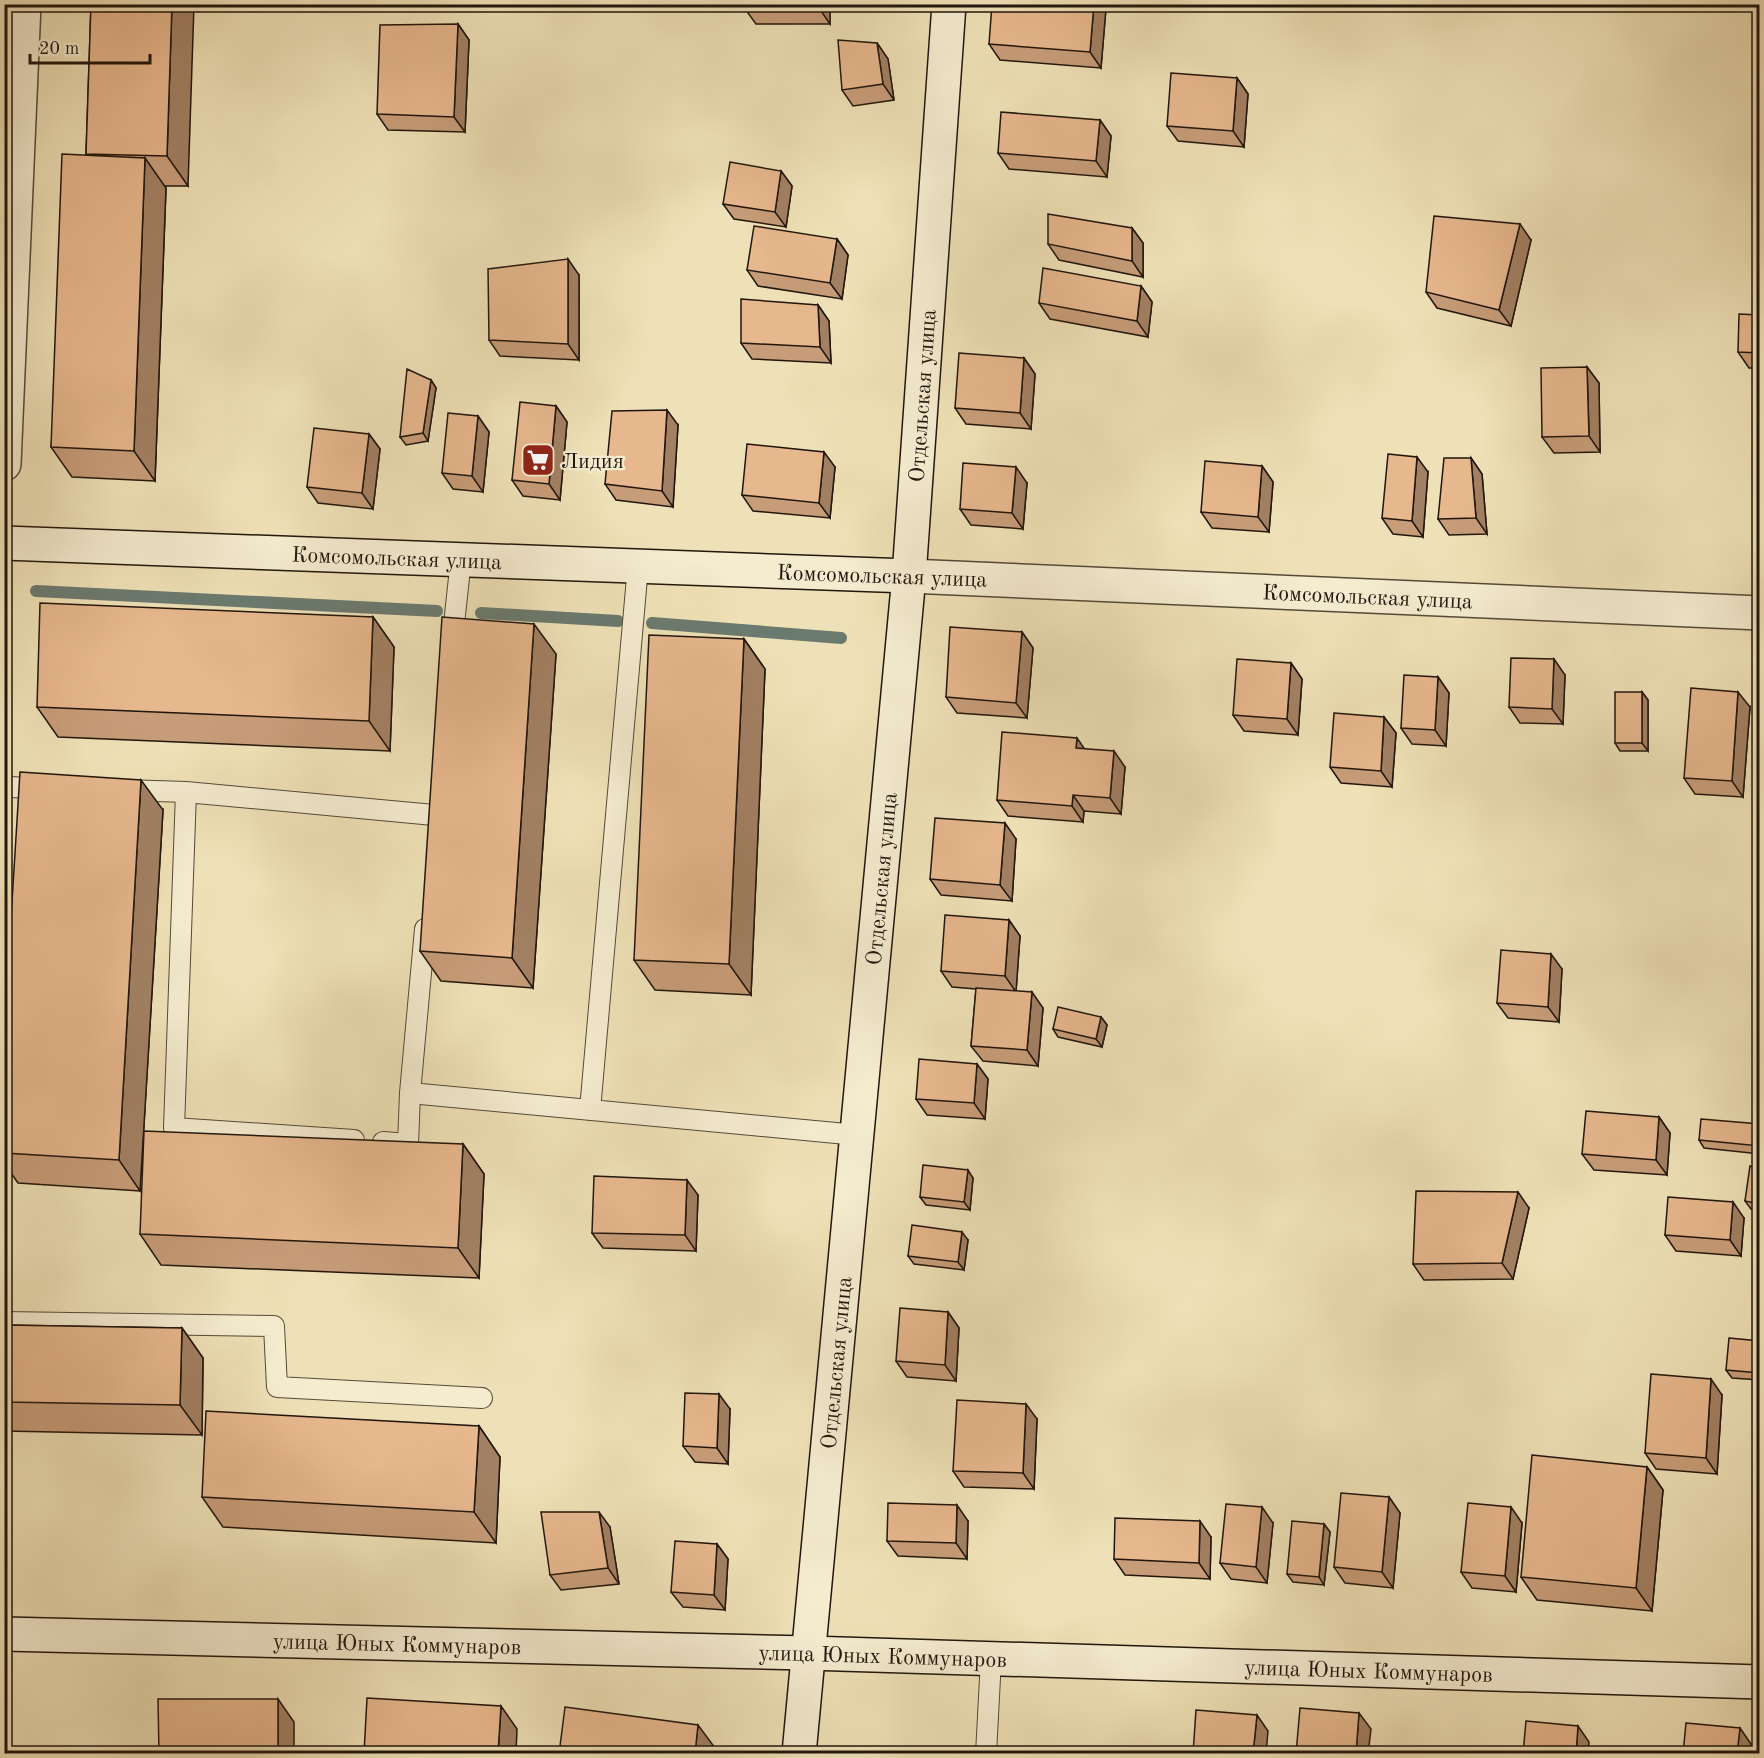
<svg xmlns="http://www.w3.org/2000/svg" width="1764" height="1758" font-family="'Old Standard TT',serif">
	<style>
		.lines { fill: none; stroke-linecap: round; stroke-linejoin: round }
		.stream { stroke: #6a7a6f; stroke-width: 12 }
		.lane-casing { stroke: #544938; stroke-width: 22 }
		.street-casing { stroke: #544938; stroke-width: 36 }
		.secondary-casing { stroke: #21160d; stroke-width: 36 }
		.lane { stroke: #f5ecd0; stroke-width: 20 }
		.street { stroke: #f5ecd0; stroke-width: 33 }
		.secondary { stroke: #f5ecd0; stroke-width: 33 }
		.wall { fill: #c79d79; stroke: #21160d; stroke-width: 1.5 }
		.shaded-wall { fill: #a28063; stroke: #21160d; stroke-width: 1.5 }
		.building { fill: #e7b78d; stroke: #21160d; stroke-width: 1.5 }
		.labels { text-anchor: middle; stroke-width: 4.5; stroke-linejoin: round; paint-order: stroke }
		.street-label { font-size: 22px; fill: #21160d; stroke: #f5ecd0 }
		.poi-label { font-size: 22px; fill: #21160d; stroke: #f5ecd0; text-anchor: start }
	</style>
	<rect width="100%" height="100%" fill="#efe1b7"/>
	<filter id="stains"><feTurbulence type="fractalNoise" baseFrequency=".00333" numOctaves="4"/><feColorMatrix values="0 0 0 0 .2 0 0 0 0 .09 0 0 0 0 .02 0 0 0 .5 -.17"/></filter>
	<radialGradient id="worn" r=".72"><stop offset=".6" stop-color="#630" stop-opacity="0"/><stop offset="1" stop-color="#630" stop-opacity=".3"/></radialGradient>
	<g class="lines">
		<path class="stream" d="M36,591L437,611
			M481,613L618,621
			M652,623L841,638"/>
		<defs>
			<path id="lane" d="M452,643L461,559
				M4,787L44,788
				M124,790L186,792
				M410,1093L857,1135
				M590,1110L638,566
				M354,1140L174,1128L186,792L434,815
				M383,1142L408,1144L410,1093L425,929
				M4,1322L274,1326L277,1387L482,1398
				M986,1754L991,1659"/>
			<g id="street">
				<path d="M4,464L24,4"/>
				<path id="s1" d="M909,576L1760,613"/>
			</g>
			<g id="secondary">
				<path id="s2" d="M4,543L909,576"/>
				<path id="s3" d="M4,1634L808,1653L1760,1682"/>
				<path id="s4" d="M799,1754L909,576L949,4"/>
			</g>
		</defs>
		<use href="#lane" class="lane-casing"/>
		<use href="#street" class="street-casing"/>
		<use href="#secondary" class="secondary-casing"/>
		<use href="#lane" class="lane"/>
		<use href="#street" class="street"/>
		<use href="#secondary" class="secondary"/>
	</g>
	<path class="wall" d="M91,4L188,186H164L166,188L155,481L72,477L51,447L87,155L86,154Z
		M830,4V24H756L745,9Z
		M1106,8L1101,68L1000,60L989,44Z
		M458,24L469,40L465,132L388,130L377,114Z
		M877,43L888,59L894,100L853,106L842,90Z
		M1237,78L1248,94L1244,147L1178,141L1167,126Z
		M1100,120L1111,136L1107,177L1009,169L998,153Z
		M781,171L792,186L786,227L734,219L723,204Z
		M1132,228L1143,243V277L1059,260L1048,244Z
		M837,239L848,255L842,299L758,286L747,270Z
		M1531,240L1511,326L1437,308L1426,292Z
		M579,275V360L500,356L489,340Z
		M1141,286L1152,302L1148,337L1050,319L1039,303Z
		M818,305L829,321L831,363L752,359L741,343Z
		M1760,315V368H1749L1738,352Z
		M1024,358L1035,374L1031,429L966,424L955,408Z
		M1587,367L1599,383L1600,452L1554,453L1542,437Z
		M431,380L436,388L428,441L406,445L400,437Z
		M556,406L567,422L560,500L523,496L512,480Z
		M478,416L489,432L483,492L453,489L442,473Z
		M678,425L673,507L616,500L605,484Z
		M369,434L380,449L373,509L318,503L307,487Z
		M1471,458L1482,474L1487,534L1449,535L1438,519Z
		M1262,466L1273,482L1269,532L1212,528L1201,512Z
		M835,467L830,518L753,511L742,495Z
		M1428,472L1423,537L1393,534L1382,518Z
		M1027,483L1023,529L971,525L960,509Z
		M373,617L394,647L390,751L58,737L37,707Z
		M1022,632L1033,648L1027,718L957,713L946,697Z
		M744,639L765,669L751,995L655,990L634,960Z
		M556,654L533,988L441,981L420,951Z
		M1291,663L1302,679L1298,735L1244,731L1233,715Z
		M1565,675L1563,724L1520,723L1509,707Z
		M1438,677L1449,693L1446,746L1412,744L1401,728Z
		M1642,692L1648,700V751H1620L1615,743Z
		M1750,707L1743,797L1695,794L1684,778Z
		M1384,717L1396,733L1392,787L1341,783L1330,767Z
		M1085,749L1125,767L1121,814L1084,811L1083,822L1008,816L997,800Z
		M163,810L140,1191L18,1183L4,1163V1032Z
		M1016,839L1012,901L941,895L930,879Z
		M1009,920L1020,936L1016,991L1043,1008L1038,1066L983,1061L971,1046L976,989L952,987L941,971Z
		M1562,969L1559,1022L1508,1018L1497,1003Z
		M1101,1017L1107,1025L1102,1047L1058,1037L1053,1029Z
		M977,1064L988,1079L985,1119L927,1115L916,1099Z
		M1659,1117L1670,1133L1667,1175L1594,1170L1582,1154Z
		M1760,1124V1154L1704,1148L1699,1140Z
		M463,1144L484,1174L479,1278L161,1265L140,1234Z
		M1760,1168V1211L1751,1209L1745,1201Z
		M973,1178L970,1210L926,1205L920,1197Z
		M698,1195L696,1251L603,1248L592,1233Z
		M1529,1208L1513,1279L1424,1280L1413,1264Z
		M1744,1218L1741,1256L1676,1251L1665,1235Z
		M968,1240L964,1270L914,1264L908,1256Z
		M948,1312L959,1328L956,1381L907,1377L896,1361Z
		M4,1325L182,1328L203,1358L202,1435L4,1431Z
		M1760,1341V1380L1732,1378L1726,1370Z
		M1722,1395L1717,1474L1656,1469L1645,1453Z
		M730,1409L728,1464L695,1462L683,1446Z
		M1037,1419L1034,1489L964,1487L953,1471Z
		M479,1426L500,1457L496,1543L223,1527L202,1497Z
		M1647,1467L1663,1490L1652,1611L1537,1600L1521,1577Z
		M1389,1497L1400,1513L1393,1588L1345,1583L1334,1567Z
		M968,1521L967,1559L898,1556L887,1541Z
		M1273,1523L1267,1583L1231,1579L1220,1563Z
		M1522,1523L1516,1592L1472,1588L1461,1572Z
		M1324,1524L1330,1532L1324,1585L1293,1582L1287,1574Z
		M610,1527L619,1584L561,1590L550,1575Z
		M1211,1537L1210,1579L1125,1575L1114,1559Z
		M717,1544L728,1559L725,1610L683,1607L671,1592Z"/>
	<path class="shaded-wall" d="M172,4H194L188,186L167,156Z
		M819,4H830V24L819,8Z
		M1094,4H1103L1106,8L1101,68L1090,52Z
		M458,24L469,40L465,132L454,117Z
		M877,43L888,59L894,100L883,84Z
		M1237,78L1248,94L1244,147L1233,131Z
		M1100,120L1111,136L1107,177L1096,161Z
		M145,158L166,188L155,481L134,451Z
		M781,171L792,186L786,227L775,212Z
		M1520,224L1531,240L1511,326L1499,310Z
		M1132,228L1143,243V277L1132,261Z
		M837,239L848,255L842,299L830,283Z
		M568,259L579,275V360L568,344Z
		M1141,286L1152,302L1148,337L1137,321Z
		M818,305L829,321L831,363L820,347Z
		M1024,358L1035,374L1031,429L1020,413Z
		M1587,367L1599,383L1600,452L1589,436Z
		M431,380L436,388L428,441L423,433Z
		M556,406L567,422L560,500L549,484Z
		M667,410L678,425L673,507L662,491Z
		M478,416L489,432L483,492L472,476Z
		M369,434L380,449L373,509L362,493Z
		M824,452L835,467L830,518L819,503Z
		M1417,457L1428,472L1423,537L1412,521Z
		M1471,458L1482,474L1487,534L1476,518Z
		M1262,466L1273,482L1269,532L1258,517Z
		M1016,467L1027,483L1023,529L1012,513Z
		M373,617L394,647L390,751L369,721Z
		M534,624L556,654L533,988L512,958Z
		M1022,632L1033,648L1027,718L1016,703Z
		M744,639L765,669L751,995L729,964Z
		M1554,659L1565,675L1563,724L1552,709Z
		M1291,663L1302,679L1298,735L1287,719Z
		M1438,677L1449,693L1446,746L1435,730Z
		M1642,692L1648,700V751L1642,743Z
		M1738,692L1750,707L1743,797L1732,781Z
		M1384,717L1396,733L1392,787L1381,771Z
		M1077,738L1088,754L1076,748Z
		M1114,751L1125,767L1121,814L1110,798Z
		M141,780L163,810L140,1191L119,1160Z
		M1073,795L1084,811L1083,822L1072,806Z
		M1005,823L1016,839L1012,901L1000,885Z
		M1009,920L1020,936L1016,992L1005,976Z
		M1551,954L1562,969L1559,1022L1548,1007Z
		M1032,992L1043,1008L1038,1066L1027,1050Z
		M1101,1017L1107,1025L1102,1047L1096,1039Z
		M977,1064L988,1079L985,1119L974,1103Z
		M1659,1117L1670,1133L1667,1175L1656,1160Z
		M463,1144L484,1174L479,1278L458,1248Z
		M968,1170L973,1178L970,1210L964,1202Z
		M687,1180L698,1195L696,1251L685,1235Z
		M1518,1192L1529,1208L1513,1279L1502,1263Z
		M1733,1202L1744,1218L1741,1256L1730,1240Z
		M962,1232L968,1240L964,1270L958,1262Z
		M948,1312L959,1328L956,1381L945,1365Z
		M182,1328L203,1358L202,1435L180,1405Z
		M1711,1379L1722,1395L1717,1474L1706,1458Z
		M719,1394L730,1409L728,1464L717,1448Z
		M1026,1404L1037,1419L1034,1489L1023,1473Z
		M479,1426L500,1457L496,1543L474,1512Z
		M1647,1467L1663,1490L1652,1611L1636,1588Z
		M1389,1497L1400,1513L1393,1588L1382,1572Z
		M957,1505L968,1521L967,1559L956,1543Z
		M1262,1507L1273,1523L1267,1583L1256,1567Z
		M1511,1507L1522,1523L1516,1592L1505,1576Z
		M599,1512L610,1527L619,1584L608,1568Z
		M1200,1521L1211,1537L1210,1579L1199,1563Z
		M1324,1524L1330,1532L1324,1585L1319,1577Z
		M717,1544L728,1559L725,1610L714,1595Z
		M278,1699L294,1722V1754H278Z
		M501,1706L517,1729L516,1754H498Z
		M1359,1713L1371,1729L1368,1754H1356Z
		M1257,1715L1268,1731L1266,1754H1253Z
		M698,1725L715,1748L714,1754H695Z
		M1578,1726L1589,1742L1588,1754H1576Z
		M1740,1728L1751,1744L1750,1754H1737Z"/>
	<path class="building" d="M91,4H172L167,156L86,154Z
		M744,4H819V8L745,9Z
		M992,4H1094L1090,52L989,44Z
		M458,24L454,117L377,114L380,25Z
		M838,40L877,43L883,84L842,90Z
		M1171,73L1237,78L1233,131L1167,126Z
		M1001,112L1100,120L1096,161L998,153Z
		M62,154L145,158L134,451L51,447Z
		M730,162L781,171L775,212L723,204Z
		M1048,214L1132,228V261L1048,244Z
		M1434,216L1520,224L1499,310L1426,292Z
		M754,226L837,239L830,283L747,270Z
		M568,259V344L489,340L488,269Z
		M1043,268L1141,286L1137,321L1039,303Z
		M741,299L818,305L820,347L741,343Z
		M1739,314L1760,315V353L1738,352Z
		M959,353L1024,358L1020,413L955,408Z
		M1587,367L1589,436L1542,437L1541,368Z
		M407,369L431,380L423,433L400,437Z
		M520,402L556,406L549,484L512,480Z
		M667,410L662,491L605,484L612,411Z
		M448,413L478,416L472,476L442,473Z
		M314,428L369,434L362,493L307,487Z
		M747,444L824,452L819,503L742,495Z
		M1388,454L1417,457L1412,521L1382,518Z
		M1444,458H1471L1476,518L1438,519Z
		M1205,461L1262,466L1258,517L1201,512Z
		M963,463L1016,467L1012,513L960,509Z
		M40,603L373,617L369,721L37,707Z
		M442,617L534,624L512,958L420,951Z
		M950,627L1022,632L1016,703L946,697Z
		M649,635L744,639L729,964L634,960Z
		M1511,658L1554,659L1552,709L1509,707Z
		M1237,659L1291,663L1287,719L1233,715Z
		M1404,675L1438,677L1435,730L1401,728Z
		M1691,688L1738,692L1732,781L1684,778Z
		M1615,692H1642V743H1615Z
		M1334,713L1384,717L1381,771L1330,767Z
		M1002,732L1077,738L1076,748L1114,751L1110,798L1073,795L1072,806L997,800Z
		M20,772L141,780L119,1160L4,1153V1032Z
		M935,818L1005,823L1000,885L930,879Z
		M945,915L1009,920L1005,976L941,971Z
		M1501,950L1551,954L1548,1007L1497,1003Z
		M976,988L1032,992L1027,1050L971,1046Z
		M1058,1007L1101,1017L1096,1039L1053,1029Z
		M919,1059L977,1064L974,1103L916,1099Z
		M1586,1111L1659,1117L1656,1160L1582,1154Z
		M1701,1119L1760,1124V1146L1699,1140Z
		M144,1131L463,1144L458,1248L140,1234Z
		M923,1165L968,1170L964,1202L920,1197Z
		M1750,1166L1760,1168V1204L1745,1201Z
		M594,1176L687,1180L685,1235L592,1233Z
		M1416,1191L1518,1192L1502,1263L1413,1264Z
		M1668,1197L1733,1202L1730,1240L1665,1235Z
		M912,1225L962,1232L958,1262L908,1256Z
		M900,1308L948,1312L945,1365L896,1361Z
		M4,1325L182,1328L180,1405L4,1402Z
		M1729,1338L1760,1341V1373L1726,1370Z
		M1651,1374L1711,1379L1706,1458L1645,1453Z
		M685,1393L719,1394L717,1448L683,1446Z
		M957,1400L1026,1404L1023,1473L953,1471Z
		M206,1411L479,1426L474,1512L202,1497Z
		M1532,1455L1647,1467L1636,1588L1521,1577Z
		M1341,1493L1389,1497L1382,1572L1334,1567Z
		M888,1503L957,1505L956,1543L887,1541Z
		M1468,1503L1511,1507L1505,1576L1461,1572Z
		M1226,1504L1262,1507L1256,1567L1220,1563Z
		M541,1512H599L608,1568L550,1575Z
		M1115,1518L1200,1521L1199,1563L1114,1559Z
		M1292,1521L1324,1524L1319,1577L1287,1574Z
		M675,1541L717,1544L714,1595L671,1592Z
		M367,1698L501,1706L498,1754H364Z
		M158,1699H278V1754H159Z
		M565,1707L698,1725L695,1754H559Z
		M1300,1708L1359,1713L1356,1754H1296Z
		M1196,1710L1257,1715L1253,1754H1193Z
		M1526,1721L1578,1726L1576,1754H1523Z
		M1686,1723L1740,1728L1737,1754H1683Z"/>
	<defs>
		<symbol id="supermarket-square" viewBox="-11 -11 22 22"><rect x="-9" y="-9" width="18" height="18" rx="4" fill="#8f2418" stroke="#f5ecd0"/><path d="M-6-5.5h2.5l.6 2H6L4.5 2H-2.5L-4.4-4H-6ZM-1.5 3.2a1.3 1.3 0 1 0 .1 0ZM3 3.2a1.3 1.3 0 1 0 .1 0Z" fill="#fff"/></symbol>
	</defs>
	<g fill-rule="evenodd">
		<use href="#supermarket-square" x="519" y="441" width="38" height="38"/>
	</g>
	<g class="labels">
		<g class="street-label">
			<text dy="8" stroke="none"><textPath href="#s4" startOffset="1364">Отдельская улица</textPath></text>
			<text dy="8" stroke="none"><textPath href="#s2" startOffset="393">Комсомольская улица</textPath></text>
			<text transform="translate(882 575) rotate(2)" y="8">Комсомольская улица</text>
			<text dy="8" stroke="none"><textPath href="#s1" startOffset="459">Комсомольская улица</textPath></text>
			<text dy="8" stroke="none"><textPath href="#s4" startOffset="879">Отдельская улица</textPath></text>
			<text dy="8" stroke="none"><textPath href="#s4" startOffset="393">Отдельская улица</textPath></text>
			<text dy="8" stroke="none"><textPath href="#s3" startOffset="393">улица Юных Коммунаров</textPath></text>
			<text dy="8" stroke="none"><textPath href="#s3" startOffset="879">улица Юных Коммунаров</textPath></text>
			<text dy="8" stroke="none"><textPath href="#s3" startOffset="1365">улица Юных Коммунаров</textPath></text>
		</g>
		<g class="poi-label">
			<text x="561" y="468">Лидия</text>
		</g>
	</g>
	<rect width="1764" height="1758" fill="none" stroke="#efe1b7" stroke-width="24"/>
	<rect x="6" y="6" width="1752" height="1746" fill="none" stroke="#21160d" stroke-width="3"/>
	<rect x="12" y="12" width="1740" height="1734" fill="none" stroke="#21160d" stroke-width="1.5"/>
	<path d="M30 54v9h120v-9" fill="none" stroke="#21160d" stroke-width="3"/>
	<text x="39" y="54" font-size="18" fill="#21160d" stroke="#f5ecd0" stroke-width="4.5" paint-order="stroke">20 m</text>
	<rect width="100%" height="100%" filter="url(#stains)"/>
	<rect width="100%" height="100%" fill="url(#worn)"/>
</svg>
